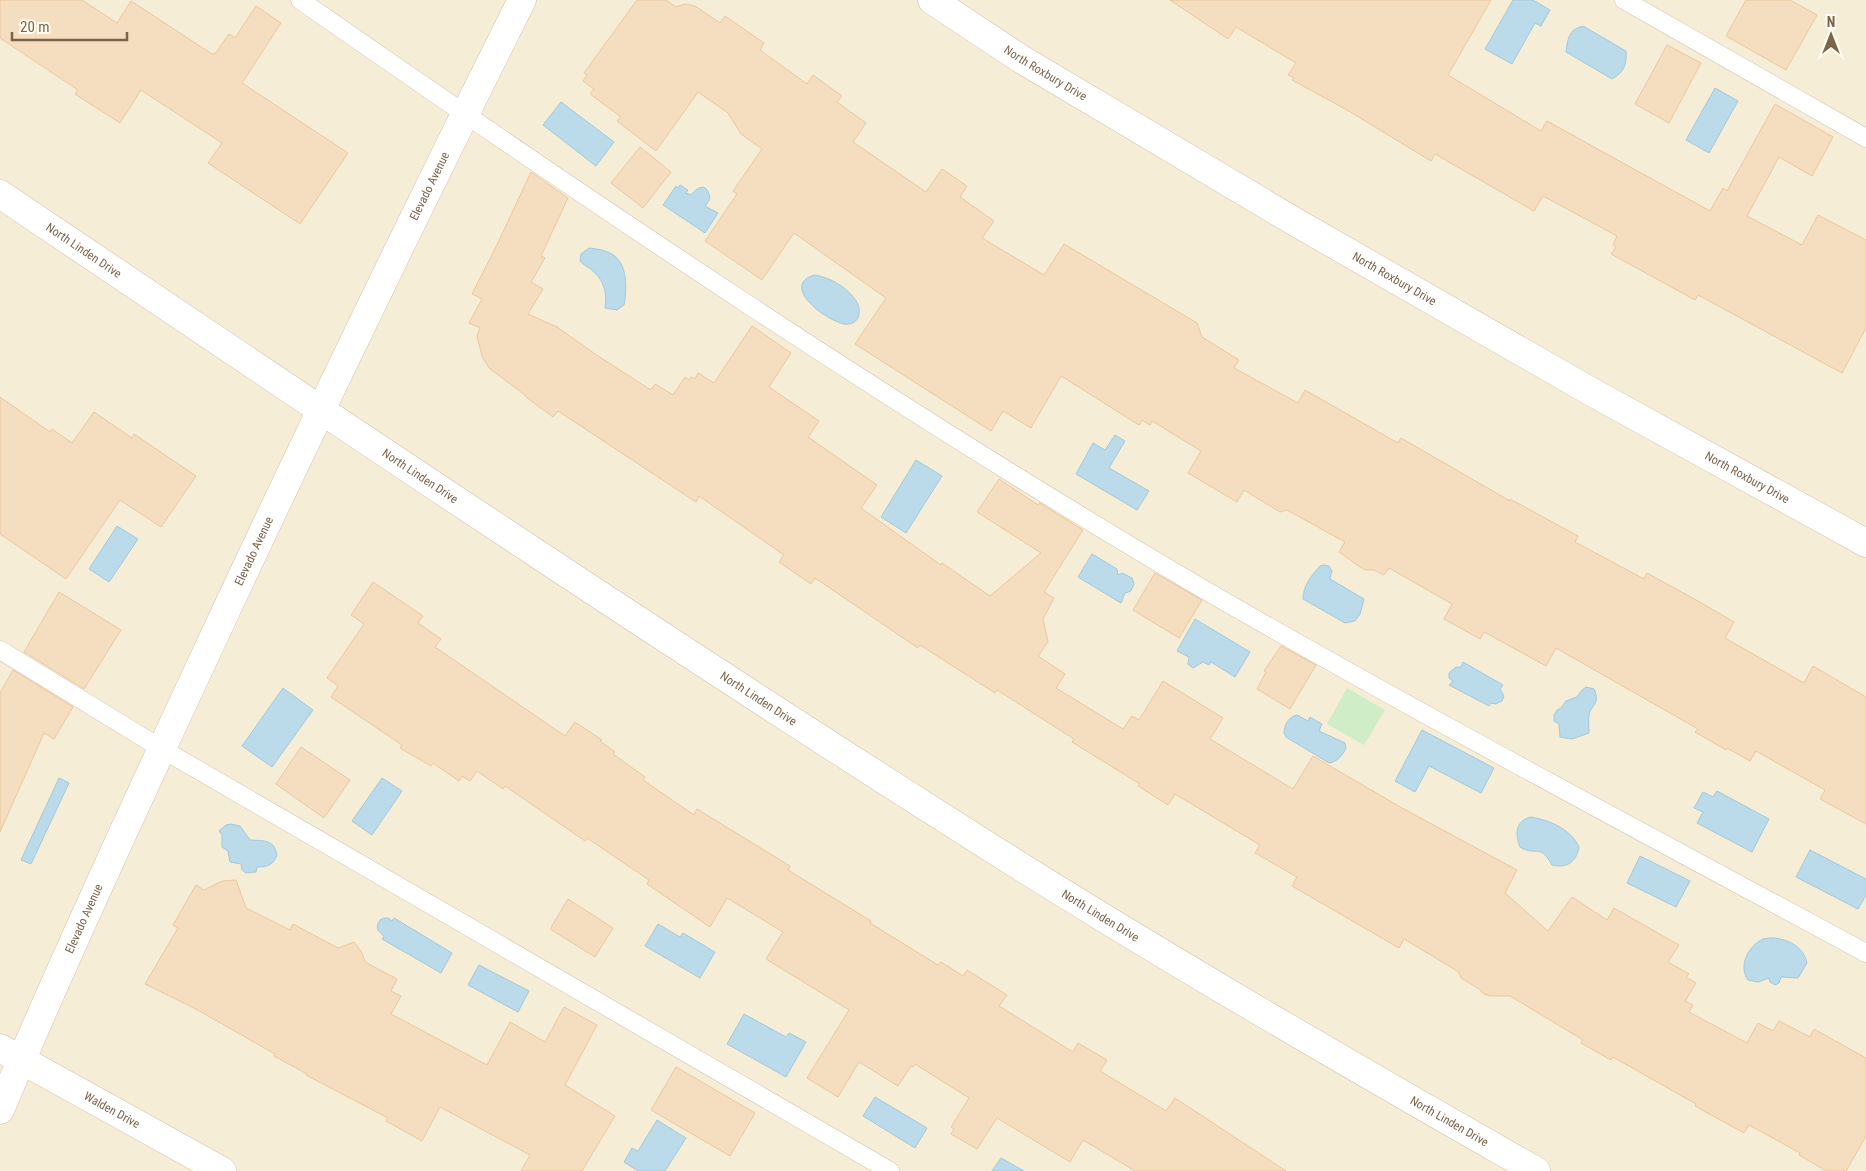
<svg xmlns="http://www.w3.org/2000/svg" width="1866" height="1171" font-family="'Roboto Condensed',sans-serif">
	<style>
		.residential { fill: #f6edd7 }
		.green { fill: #cfedc6 }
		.water { fill: #bbdbea; stroke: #a1c9dc }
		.building { fill: #f5debf; stroke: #e9c89e }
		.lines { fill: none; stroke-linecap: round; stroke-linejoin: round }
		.lane-casing { stroke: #d2c3ad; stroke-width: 19 }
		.street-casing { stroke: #d2c3ad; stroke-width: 29 }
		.lane { stroke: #fff; stroke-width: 18 }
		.street { stroke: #fff; stroke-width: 28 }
		.labels { text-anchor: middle; stroke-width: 4; stroke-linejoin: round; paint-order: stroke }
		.street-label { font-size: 12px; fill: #7b644a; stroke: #fffcf1 }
	</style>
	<rect width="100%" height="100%" fill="#fef9e9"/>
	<path class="residential" d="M0,0H1866V1171H0Z"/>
	<path class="green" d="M1347,688L1385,710L1364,745L1327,724Z"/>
	<path class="water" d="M1513,0H1533L1550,10L1541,26L1535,23L1512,64L1485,49Z
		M1583,26L1626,51C1627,65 1624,72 1612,79L1566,52C1568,39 1568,30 1583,26Z
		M1715,88L1738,101L1709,153L1686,140Z
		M561,102L614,142L596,166L543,125Z
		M680,185L688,190L686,193L691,195C699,185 708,183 710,199L705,206L718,213L705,233L663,205L676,186L678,188Z
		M589,248C597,249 605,250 612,254C628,264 627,289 624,305L617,310L605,308C607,294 605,282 593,271C589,267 584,266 580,261L581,254Z
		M814,275C829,277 845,286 854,298C863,308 861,326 844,324C825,320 780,286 814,275Z
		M1115,435L1125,441L1109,468L1149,491L1137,510L1076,474L1093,443L1105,450Z
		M916,460L942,476L906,533L881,517Z
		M117,526L138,539L109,582L89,569Z
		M1092,554L1117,569L1118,575L1122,573L1132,578L1134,584L1131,591L1125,593L1121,603L1078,577Z
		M1324,565L1329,566L1332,571L1330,579L1364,599L1360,614L1355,621L1345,623L1303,599C1303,586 1311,576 1320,566Z
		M1195,619L1250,652L1235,677L1211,662L1209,665L1203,662L1193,668L1188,664L1189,657L1177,651Z
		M1463,662L1503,685L1500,689L1504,696L1502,701L1496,704L1491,703L1489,706L1449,685L1453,681L1449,678V673L1456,667H1461Z
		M1586,687L1594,689C1601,705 1591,703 1589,716C1588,721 1589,727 1589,733L1572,739L1560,737L1559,724L1554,721V715L1557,710L1561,708L1566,701L1577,697L1581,691Z
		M283,688L313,710L272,767L242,746Z
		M1297,715L1308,721L1310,717L1322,724L1319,731L1345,743L1346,748C1343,755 1337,762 1329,763L1286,737L1284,733C1285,724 1288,717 1297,715Z
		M1422,730L1494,768L1481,793L1429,766L1415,792L1395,781Z
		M59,778L69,783L31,864L21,860Z
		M382,778L402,791L372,835L352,821Z
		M1717,791L1769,819L1752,852L1697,823L1703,812L1694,808L1703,792L1713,797Z
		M1531,817C1549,820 1571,829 1579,847C1577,861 1567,869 1552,865C1540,843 1537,857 1520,847C1515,834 1515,821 1531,817Z
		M231,824L240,826L250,840C264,841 274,839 277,855C273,865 268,867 257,867L256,872L246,873L242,870L241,864L230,862L228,851L222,847V835L219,831L226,825Z
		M1810,850L1866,879V895L1858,909L1796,877Z
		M1640,856L1690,881L1676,907L1627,883Z
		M384,918H388L392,921L394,918L452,953L441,973L382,939L384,936C377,931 375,927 380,920Z
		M658,924L680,937L683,933L715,952L700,978L645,946Z
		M1775,938C1789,940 1804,947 1807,963L1798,978L1781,977L1779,983L1775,985L1770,982L1769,978L1758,982L1748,980C1738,966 1748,946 1763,939C1766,938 1771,938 1775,938Z
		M479,965L529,991L518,1012L468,985Z
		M744,1014L786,1037L789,1033L806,1042L786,1077L727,1044Z
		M875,1097L927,1128L915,1148L863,1116Z
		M657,1120L686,1138L665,1171H638L624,1162L632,1148L638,1151Z
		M1001,1158L1024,1171H992Z"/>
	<path class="building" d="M0,0H82L117,23L131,1L212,54H215L229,34L235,38L256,6L281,23L242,83L348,153L300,224L208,163L222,143L141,90L120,123L75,94L78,90L0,38Z
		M637,0H666L676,7L685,4L695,6L720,23L725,16L764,43L760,50L807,84L813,75L842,96L837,102L866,123L853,142L926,192L942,169L967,186L960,197L994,221L982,238L1044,275L1064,244L1197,323L1202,337L1239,360L1234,368L1298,403L1305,390L1398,443L1401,438L1510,501V499L1578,536L1575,542L1644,579L1647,573L1698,601L1734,622L1725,638L1804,683L1813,666L1866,697V824L1820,799L1825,790L1756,751L1750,761L1727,748L1726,750L1695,732L1698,729L1556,648L1546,666L1484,632L1480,639L1444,619L1452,604L1389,568L1384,575L1374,570H1366L1360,567L1339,552L1345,542L1287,510L1280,512L1244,490L1237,502L1188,473L1201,451L1152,421L1150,425L1142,420L1139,425L1061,376L1031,428L1003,411L991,431L855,344L886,298L794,233L762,280L705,241L737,194L733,191L762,149L741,134L728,113L698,92L656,151L617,121L621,117L590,94L594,89L583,81L587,75L584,73Z
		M1170,0H1491L1448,75L1541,131L1547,121L1710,211L1723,188L1727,191L1775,104L1833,137L1812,176L1779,157L1747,216L1802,245L1818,215L1866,240V328L1842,373L1698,295L1695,300L1611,254L1616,247L1613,245L1617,236L1543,196L1534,211L1435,154L1431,161L1347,110L1292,80L1294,78L1288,75L1296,63L1236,27L1228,39Z
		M1746,0H1790L1817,15L1786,70L1726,36Z
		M1667,45L1701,63L1669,123L1635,104Z
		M640,147L671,172L643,208L611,183Z
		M531,172L568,198L541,256L545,258L531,282L543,289L528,314L557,327L598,356L651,390L655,384L673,395L685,377L689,380L691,377L695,379L698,373L714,383L752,326L791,353L769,387L819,421L808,437L877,485L861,508L941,565L942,563L990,596L1041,553L977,512L999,479L1038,505L1040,503L1083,530L1044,592L1054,598L1043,619L1048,642L1038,656L1065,674L1056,688L1123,729L1132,716L1139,720L1163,681L1223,718L1210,739L1293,789L1313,756L1402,808L1517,870L1505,893L1548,931L1572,897L1607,920L1614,908L1679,945L1668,962L1689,974L1686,977L1696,983L1685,1001L1693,1005L1689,1012L1747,1043L1758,1023L1773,1031L1779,1021L1810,1037L1814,1029L1866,1058V1136L1846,1171H1826L1799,1155L1800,1153L1749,1125L1744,1133L1695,1106L1696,1104L1613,1057L1611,1060L1581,1043L1583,1040L1510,996H1490L1484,994L1479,989L1461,978L1459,972L1404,939L1399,948L1292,886L1297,877L1255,853L1260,845L1175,794L1168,805L1138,786L1140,784L1072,742L1074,739L997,690L995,693L920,645L918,648L815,578L811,584L779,562L784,555L699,496L696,502L558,411L553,417L526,397V396L489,368L482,356L477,336L480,328L469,323L482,299L472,294L496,247Z
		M0,397L50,432L52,429L72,443L94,412L132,438L134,434L196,476L161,527L120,500L66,579L0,534Z
		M1155,573L1202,600L1179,638L1133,610Z
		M373,582L423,616L418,623L441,639L435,647L565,736L575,722L602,740L600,741L615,752L613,754L645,777L643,780L694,815L697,809L790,866L788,870L871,921L870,923L938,965L941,962L963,976L967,970L1007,995L999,1006L1073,1052L1078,1043L1107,1060L1100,1071L1166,1111L1175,1098L1286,1171H1135L1083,1140L1070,1162L997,1118L977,1149L951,1134L954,1129L951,1127L969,1098L915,1064L913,1067L911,1066L898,1086L859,1062L838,1097L807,1078L849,1010L766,959L783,932L727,898L710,927L647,884L649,880L587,838L585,841L505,786L503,789L477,771L470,781L462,776L459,781L433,763L431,766L400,748L402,745L331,697L338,686L327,678L364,624L351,615Z
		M59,592L121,630L84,689L24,652Z
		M1281,646L1316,665L1290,709L1257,689L1266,672L1264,671Z
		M13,670L73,707L54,739L44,733L0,832V693Z
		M301,747L350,780L324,818L276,784Z
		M236,880L246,908L290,930L293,924L338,948L354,942L362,953L365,962L397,979L391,991L401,996L391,1014L487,1065L510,1022L545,1042L564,1007L597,1025L565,1085L615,1116L582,1171H521L530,1155L440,1107L422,1141L386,1121L388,1118L306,1075L307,1074L274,1056L275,1054L194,1008L145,984L178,928L173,925L196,885L204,890L222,881Z
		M568,899L613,928L595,957L550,929Z
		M676,1067L755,1113L730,1156L651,1110Z"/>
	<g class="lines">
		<defs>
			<path id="lane" d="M300,0C595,205 893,407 1203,589C1421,715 1644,833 1866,953
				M1624,0L1866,138
				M0,650L162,749L890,1171"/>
			<g id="street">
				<path id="s1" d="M932,0L1021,59L1297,223L1590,391L1866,543"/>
				<path id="s2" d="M0,194C314,406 628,617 947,820C1139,943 1338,1058 1536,1171"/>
				<path id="s3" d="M0,1048L222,1171"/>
				<path id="s4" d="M0,1110C56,978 116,847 177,716C288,476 403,237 522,0"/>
			</g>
		</defs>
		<use href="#lane" class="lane-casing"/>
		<use href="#street" class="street-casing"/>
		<use href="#lane" class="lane"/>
		<use href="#street" class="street"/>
	</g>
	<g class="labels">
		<g class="street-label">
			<text dy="4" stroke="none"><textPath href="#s1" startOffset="135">North Roxbury Drive</textPath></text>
			<text dy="4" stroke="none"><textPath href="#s4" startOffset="1019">Elevado Avenue</textPath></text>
			<text dy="4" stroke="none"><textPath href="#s2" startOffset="101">North Linden Drive</textPath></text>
			<text dy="4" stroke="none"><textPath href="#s1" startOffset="540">North Roxbury Drive</textPath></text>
			<text dy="4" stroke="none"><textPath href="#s2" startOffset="506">North Linden Drive</textPath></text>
			<text dy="4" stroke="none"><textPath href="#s1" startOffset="945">North Roxbury Drive</textPath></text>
			<text dy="4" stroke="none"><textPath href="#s4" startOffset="614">Elevado Avenue</textPath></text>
			<text dy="4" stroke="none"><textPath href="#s2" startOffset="911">North Linden Drive</textPath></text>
			<text dy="4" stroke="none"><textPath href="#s2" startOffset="1316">North Linden Drive</textPath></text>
			<text dy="4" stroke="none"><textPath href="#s4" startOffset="209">Elevado Avenue</textPath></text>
			<text dy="4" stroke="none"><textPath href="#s3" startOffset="128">Walden Drive</textPath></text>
			<text dy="4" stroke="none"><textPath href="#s2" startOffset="1721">North Linden Drive</textPath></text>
		</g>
	</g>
	<g transform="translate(1831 35)" stroke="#fffcf1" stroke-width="4" paint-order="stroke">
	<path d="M0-4L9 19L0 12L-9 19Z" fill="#7b644a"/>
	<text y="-8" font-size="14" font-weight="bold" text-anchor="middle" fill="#7b644a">N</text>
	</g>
	<path d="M12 32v8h115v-8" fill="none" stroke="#7b644a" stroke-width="2.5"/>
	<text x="20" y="32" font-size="15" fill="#7b644a" stroke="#fffcf1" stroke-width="4" paint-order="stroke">20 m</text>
</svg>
